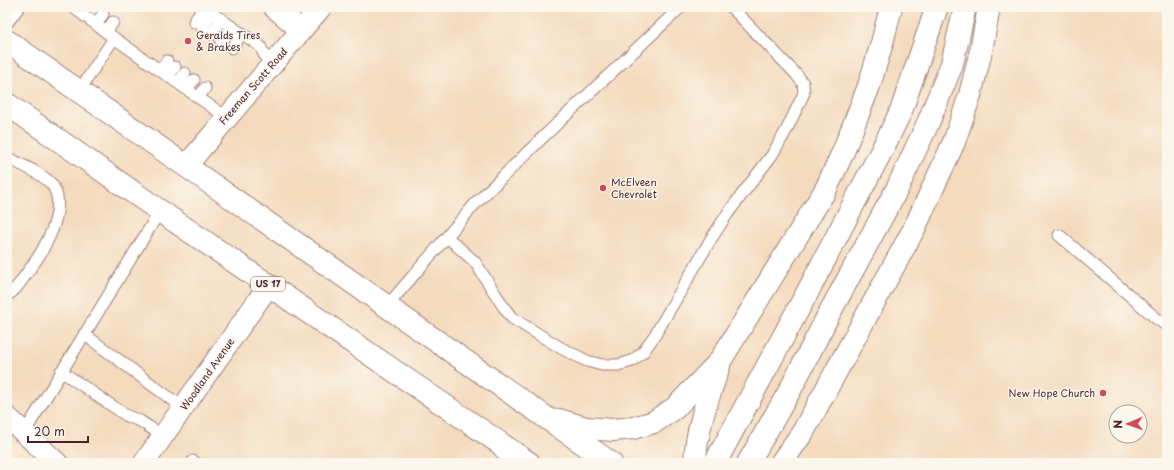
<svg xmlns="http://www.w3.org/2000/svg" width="1174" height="470" font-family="'Playpen Sans',sans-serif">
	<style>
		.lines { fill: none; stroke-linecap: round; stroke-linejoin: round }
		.service-casing { stroke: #9f7d74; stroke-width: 13 }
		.minor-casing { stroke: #9f7d74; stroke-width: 23 }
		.trunk-casing { stroke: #9f7d74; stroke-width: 24 }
		.motorway-casing { stroke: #9f7d74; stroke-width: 24 }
		.service { stroke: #fff; stroke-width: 11 }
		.minor { stroke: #fff; stroke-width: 21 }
		.trunk { stroke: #fff; stroke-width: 22 }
		.motorway { stroke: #fff; stroke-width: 22 }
		.poi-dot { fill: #d1495b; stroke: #fbf7ec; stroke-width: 1.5 }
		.labels { text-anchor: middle; stroke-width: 3; stroke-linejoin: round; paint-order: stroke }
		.shield { fill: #fbf7ec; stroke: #7f6065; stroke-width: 1 }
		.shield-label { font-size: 9px; font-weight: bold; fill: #4a1f2b }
		.poi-label { font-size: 10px; fill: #4a1f2b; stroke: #fbf7ec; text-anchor: start }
		.street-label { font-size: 10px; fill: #4a1f2b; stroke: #fbf7ec }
	</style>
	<rect width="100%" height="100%" fill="#fbf7ec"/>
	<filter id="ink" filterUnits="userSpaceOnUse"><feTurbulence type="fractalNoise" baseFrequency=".025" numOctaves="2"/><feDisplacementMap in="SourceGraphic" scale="8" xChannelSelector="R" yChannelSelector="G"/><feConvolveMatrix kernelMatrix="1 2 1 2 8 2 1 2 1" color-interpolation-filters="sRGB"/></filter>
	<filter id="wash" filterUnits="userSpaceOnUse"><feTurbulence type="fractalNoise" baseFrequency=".012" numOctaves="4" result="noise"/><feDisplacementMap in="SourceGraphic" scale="16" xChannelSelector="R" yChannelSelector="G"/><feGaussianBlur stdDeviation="0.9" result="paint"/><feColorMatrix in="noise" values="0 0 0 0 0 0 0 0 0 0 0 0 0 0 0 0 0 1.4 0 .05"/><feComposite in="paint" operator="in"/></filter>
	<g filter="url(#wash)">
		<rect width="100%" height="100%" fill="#f4dbbe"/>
	</g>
	<g filter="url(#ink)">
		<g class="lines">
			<defs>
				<path id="service" d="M73,7L114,38L226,117
					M203,7L260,46L270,66
					M194,22L204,7
					M7,23L19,7
					M96,24L103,14
					M202,28L212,13
					M106,32L113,22
					M211,34L222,19
					M221,42L233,27
					M232,48L242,33
					M160,70L167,61
					M168,76L175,67
					M178,83L185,73
					M187,89L194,80
					M79,91L114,38
					M199,97L205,88
					M7,158L12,160C24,166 45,175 53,186C64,204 53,231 44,247C40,256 33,264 27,273C21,281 16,291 7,295
					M1059,235L1157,319L1167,326
					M447,237L475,262L503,306L512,318L561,348L587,361L602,365H618L632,361L643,352L655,335L711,239L728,213L772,155L786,131L804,93L803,83L796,74L731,7
					M387,306L475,204L542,138L681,7
					M84,334L183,408
					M61,371L127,416L140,421L163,436
					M24,433L160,211
					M193,461L196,463"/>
				<path id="minor" d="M274,7L301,30
					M186,166L321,7
					M7,417L57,463
					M144,463L269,285"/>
				<path id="trunk" d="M7,41L611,463
					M7,104L160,211L529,463
					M559,420L586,428L613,430L633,428L654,422L675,408L720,361L826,189L843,152L869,86L882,43L891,7
					M695,463C696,429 708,398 719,366
					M781,463L803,432L914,229L954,142L970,95L981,51L989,7"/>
				<path id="motorway" d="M503,446L516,463
					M715,463L807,293L882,150L901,111L937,7
					M748,463L789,392L831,310L897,189L928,123L952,64L965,7"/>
			</defs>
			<use href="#service" class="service-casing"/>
			<use href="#minor" class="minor-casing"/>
			<use href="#trunk" class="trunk-casing"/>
			<use href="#motorway" class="motorway-casing"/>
			<use href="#service" class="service"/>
			<use href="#minor" class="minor"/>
			<use href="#trunk" class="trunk"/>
			<use href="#motorway" class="motorway"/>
		</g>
	</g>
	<g class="poi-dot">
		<circle cx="188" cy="41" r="4"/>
		<circle cx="603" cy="188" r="4"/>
		<circle cx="1103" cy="393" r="4"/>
	</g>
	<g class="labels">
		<rect class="shield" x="251" y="277" width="34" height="14" rx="3"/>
		<g class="shield-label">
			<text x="268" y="287">US 17</text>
		</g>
		<g class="poi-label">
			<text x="196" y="39">Geralds Tires<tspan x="196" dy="12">&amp; Brakes</tspan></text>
			<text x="611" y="186">McElveen<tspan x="611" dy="12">Chevrolet</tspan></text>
			<text x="1095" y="397" text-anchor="end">New Hope Church</text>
		</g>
		<g class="street-label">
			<text transform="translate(253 86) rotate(-49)" y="4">Freeman Scott Road</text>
			<text transform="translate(207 374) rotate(-55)" y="4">Woodland Avenue</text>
		</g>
	</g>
	<rect width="1174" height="470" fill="none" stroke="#fbf7ec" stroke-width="24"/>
	<g transform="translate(1128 424) rotate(268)"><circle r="19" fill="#fbf7ec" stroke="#b4a19f"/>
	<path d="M0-3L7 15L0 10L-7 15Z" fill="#d1495b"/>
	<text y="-6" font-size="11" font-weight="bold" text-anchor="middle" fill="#4a1f2b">N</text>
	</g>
	<path d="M28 436v6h60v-6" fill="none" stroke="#4a1f2b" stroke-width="2"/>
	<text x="34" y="436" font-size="12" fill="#4a1f2b" stroke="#fbf7ec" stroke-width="3" paint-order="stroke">20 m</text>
</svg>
